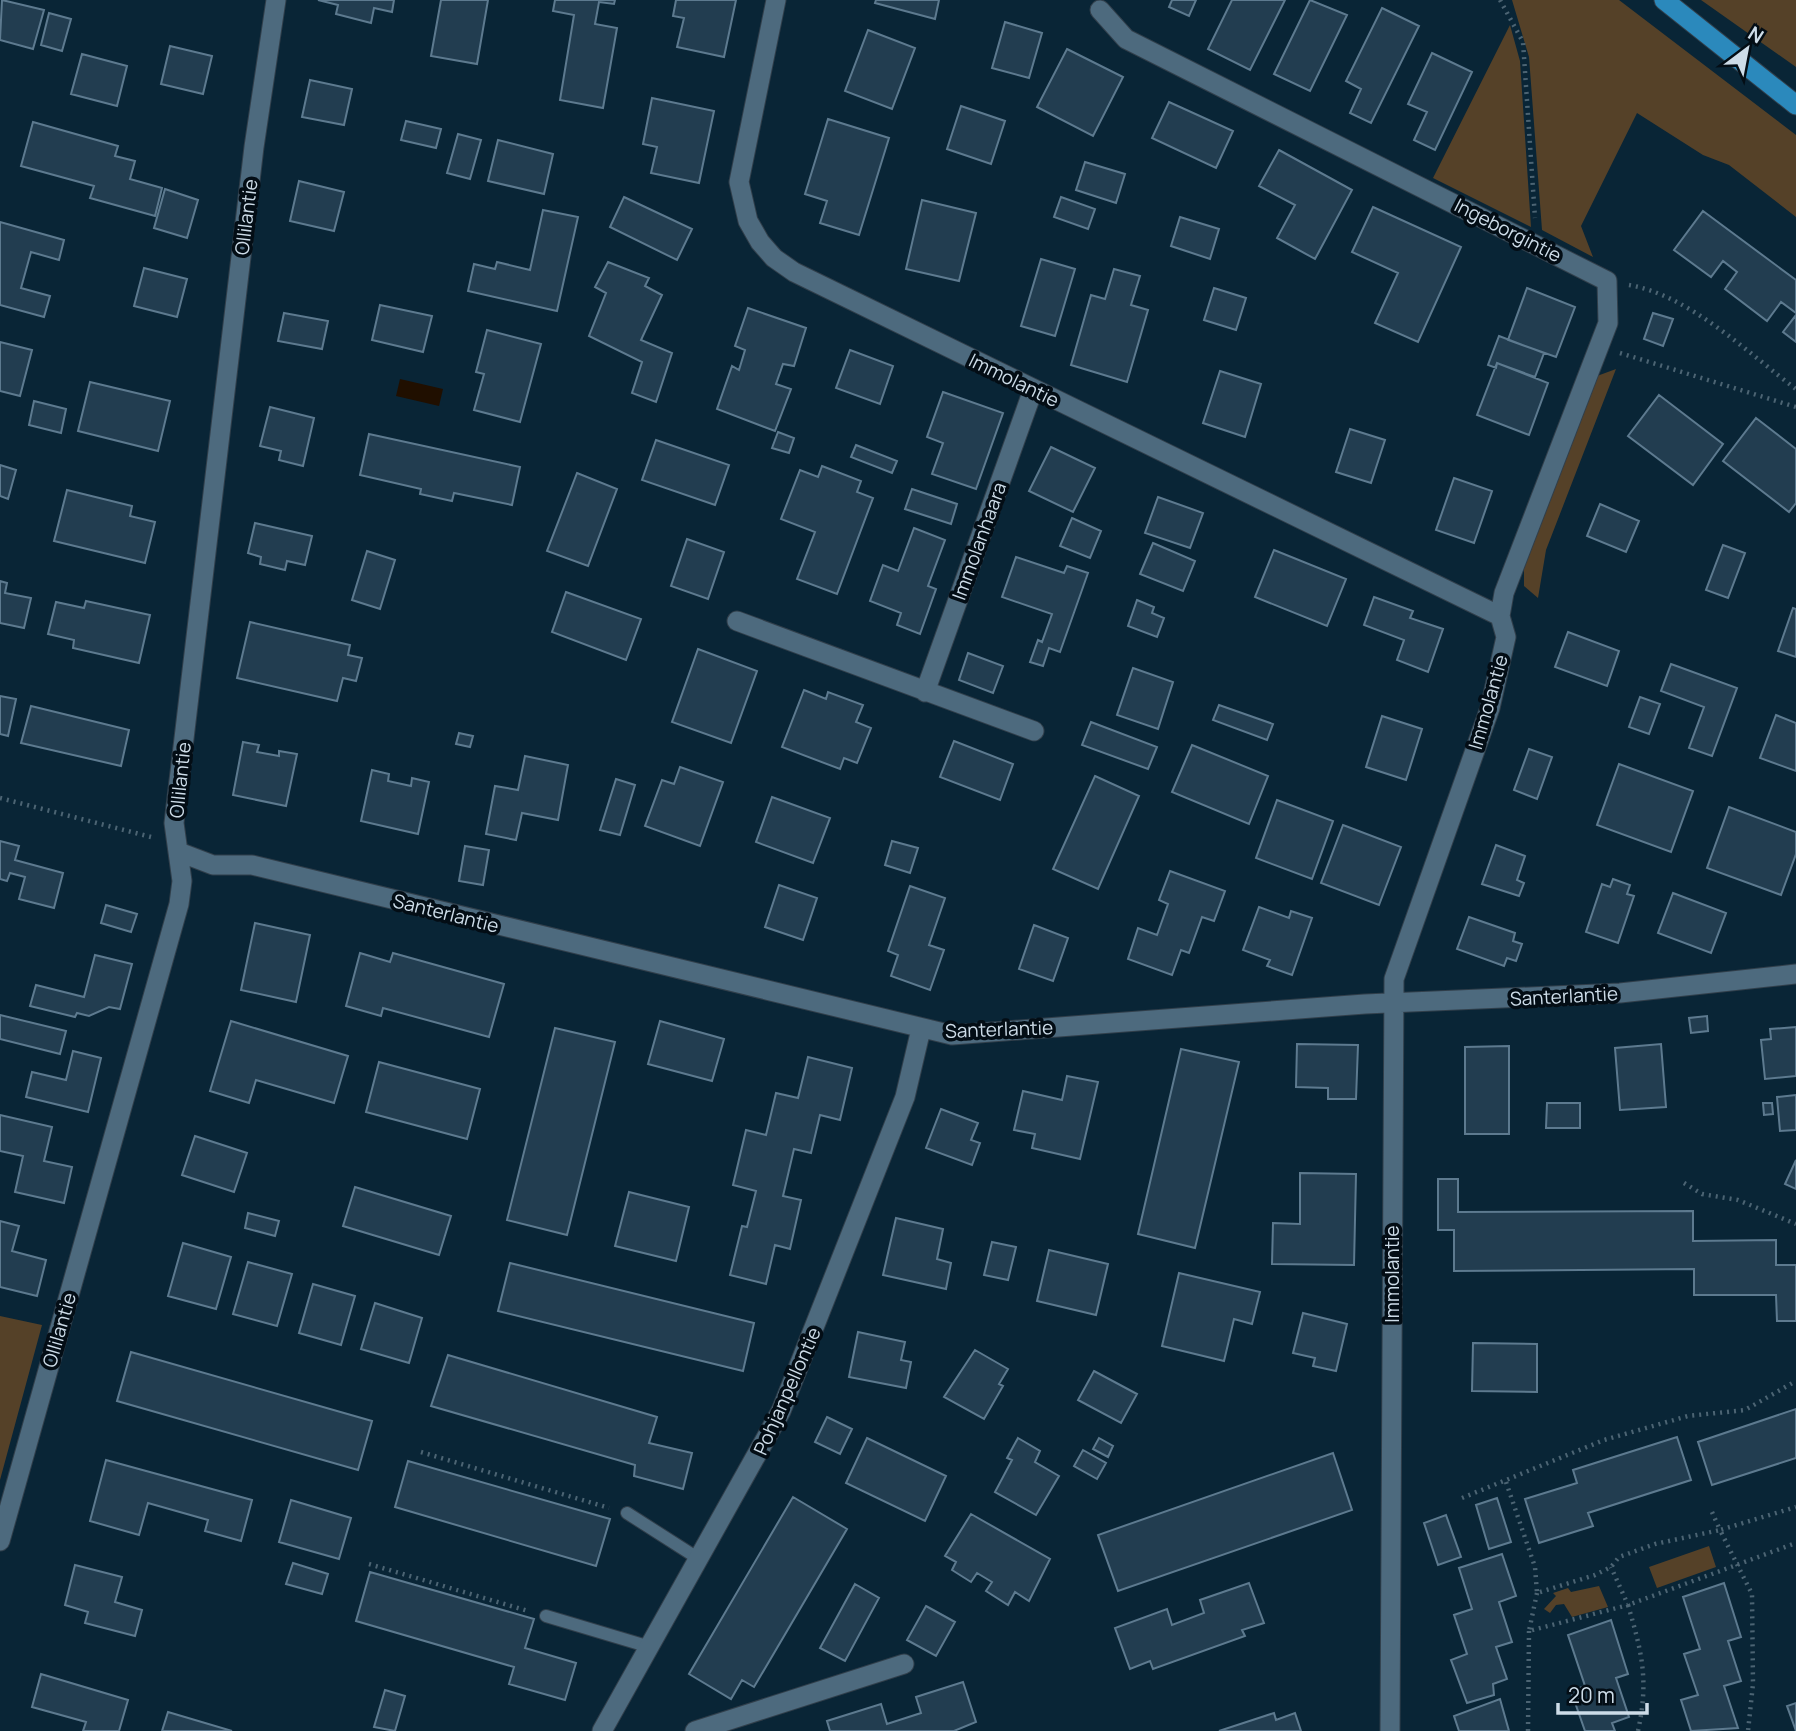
<svg xmlns="http://www.w3.org/2000/svg" width="1796" height="1731" font-family="Manrope,sans-serif">
	<style>
		.green { fill: #554128 }
		.water { fill: #200f00 }
		.building { fill: #223d50; stroke: #5d7a8f; stroke-width: 2 }
		.lines { fill: none; stroke-linecap: round; stroke-linejoin: round }
		.service-casing { stroke: #313f4b; stroke-width: 14 }
		.minor-casing { stroke: #313f4b; stroke-width: 21 }
		.primary-casing { stroke: #313f4b; stroke-width: 21 }
		.path { stroke: #4c6473; stroke-width: 4.5; stroke-dasharray: 2 5; stroke-linecap: butt }
		.service { stroke: #4d6a7e; stroke-width: 12 }
		.minor { stroke: #4d6a7e; stroke-width: 19 }
		.primary { stroke: #2b89bc; stroke-width: 19 }
		.labels { text-anchor: middle; stroke-width: 7; stroke-linejoin: round; paint-order: stroke }
		.street-label { font-size: 19px; fill: #cddce8; stroke: #030d15 }
	</style>
	<rect width="100%" height="100%" fill="#092536"/>
	<path class="green" d="M1512,0H1619L1796,135V217L1729,165L1703,155L1637,113L1581,226L1593,257L1542,230L1529,57Z
		M1701,0H1796V67Z
		M1510,25L1520,61L1531,227L1433,178Z
		M1616,369L1546,550L1538,598L1524,586V567L1597,376Z
		M0,1316L42,1325L0,1480Z
		M1709,1546L1716,1567L1657,1588L1649,1567Z
		M1599,1586L1608,1607L1572,1617L1564,1604L1556,1605L1550,1613L1544,1609L1556,1596L1553,1593L1568,1588L1571,1592Z"/>
	<path class="water" d="M400,379L443,389L439,406L396,396Z"/>
	<path class="building" d="M2,0L44,10L33,49L0,40Z
		M318,0H394L392,12L374,8L371,23L336,14L338,5Z
		M441,0H488L477,64L431,56Z
		M555,0H615L614,4L599,2L595,24L617,28L603,108L560,100L574,15L553,11Z
		M676,0H736L724,57L677,47L684,18L673,16Z
		M876,0H939L935,19L875,3Z
		M1172,0H1196L1189,16L1169,7Z
		M1232,0H1285L1250,70L1208,49Z
		M1310,0L1347,15L1310,91L1274,74Z
		M1382,8L1419,26L1371,123L1350,113L1361,89L1346,81Z
		M49,13L71,19L62,51L41,45Z
		M1005,22L1042,33L1029,78L992,68Z
		M868,30L915,48L892,109L845,91Z
		M170,46L212,56L203,94L161,84Z
		M1067,49L1123,77L1093,136L1037,107Z
		M1432,53L1472,72L1435,150L1414,140L1427,112L1408,104Z
		M82,54L127,66L117,106L71,94Z
		M310,80L352,89L344,125L302,117Z
		M652,98L714,111L699,183L651,173L657,147L643,144Z
		M1169,102L1233,131L1216,168L1152,138Z
		M961,106L1005,121L991,164L947,149Z
		M828,119L889,138L859,235L820,223L827,201L805,194Z
		M406,121L441,129L436,148L401,140Z
		M33,122L118,146L115,156L135,161L130,179L162,188L155,216L90,198L94,186L21,166Z
		M458,134L481,140L470,179L447,173Z
		M498,140L553,154L544,194L488,181Z
		M1279,150L1352,190L1315,259L1277,238L1295,205L1259,186Z
		M1085,162L1125,174L1116,203L1076,190Z
		M299,181L344,192L334,231L290,221Z
		M165,189L198,200L187,238L154,228Z
		M624,197L692,229L677,260L610,227Z
		M1061,197L1095,209L1088,229L1054,217Z
		M922,200L976,213L959,281L906,269Z
		M1373,207L1461,247L1418,342L1375,323L1398,273L1352,252Z
		M543,210L578,217L557,311L468,291L474,264L495,269L497,262L530,270Z
		M1703,211L1796,280V313L1781,302L1767,321L1725,289L1737,272L1723,261L1711,277L1674,250Z
		M1180,217L1219,229L1210,259L1171,246Z
		M0,222L64,240L59,260L31,252L21,288L50,296L44,317L0,305Z
		M1041,259L1075,269L1055,336L1021,326Z
		M608,262L649,278L645,286L662,295L641,340L672,353L656,402L632,393L642,362L589,336L606,293L595,287Z
		M144,268L187,279L177,317L134,306Z
		M1114,269L1140,276L1131,305L1148,310L1127,382L1071,365L1091,295L1105,299Z
		M1214,288L1246,298L1236,330L1204,320Z
		M1527,288L1575,307L1556,357L1508,340Z
		M380,305L432,316L423,352L372,340Z
		M748,308L806,328L794,366L783,364L776,384L791,389L775,431L717,409L732,366L739,370L745,350L735,346Z
		M284,313L328,321L322,349L278,341Z
		M1653,313L1673,319L1663,346L1644,339Z
		M1796,315V342L1783,332Z
		M487,330L541,344L520,422L474,410L484,374L476,372Z
		M1499,336L1544,353L1535,377L1497,363L1496,368L1488,365Z
		M0,342L32,350L20,396L0,391Z
		M850,350L893,366L880,404L836,388Z
		M1497,363L1548,383L1529,435L1477,415Z
		M1220,371L1261,384L1245,437L1203,423Z
		M90,382L170,401L158,451L78,431Z
		M943,392L1003,413L976,489L932,474L943,443L927,437Z
		M1659,395L1723,444L1693,485L1628,436Z
		M34,401L66,409L61,433L29,425Z
		M270,407L314,418L303,466L279,460L281,451L260,446Z
		M1756,418L1796,449V503L1789,512L1723,461Z
		M1350,429L1385,440L1371,483L1336,472Z
		M778,432L794,438L789,453L772,448Z
		M369,434L520,467L512,505L454,493L452,501L420,494L421,489L360,475Z
		M656,440L729,465L715,505L642,480Z
		M856,445L897,461L892,473L851,457Z
		M1051,447L1095,468L1073,512L1029,491Z
		M0,465L16,470L8,499L0,496Z
		M822,466L861,481L857,492L873,498L837,594L797,579L815,532L781,519L800,470L818,477Z
		M577,473L617,489L588,566L547,551Z
		M1454,478L1492,491L1474,543L1436,530Z
		M912,489L957,504L951,524L905,509Z
		M67,490L132,506L130,516L155,522L145,563L54,541Z
		M1158,497L1203,513L1190,548L1145,533Z
		M1600,504L1639,521L1626,552L1587,536Z
		M1072,518L1101,531L1090,558L1060,546Z
		M255,523L312,536L305,565L287,561L285,570L260,564L261,557L248,553Z
		M914,528L945,540L928,586L936,589L920,634L897,625L901,613L870,601L883,565L898,571Z
		M687,539L724,552L708,599L671,586Z
		M1153,543L1195,561L1183,591L1140,574Z
		M1723,545L1745,553L1728,598L1706,590Z
		M1274,550L1346,579L1327,626L1255,597Z
		M367,551L395,560L380,609L352,600Z
		M1016,557L1064,573L1067,566L1088,573L1060,652L1049,648L1043,666L1030,662L1038,640L1042,642L1052,614L1002,597Z
		M0,581L7,583L5,593L31,598L24,628L0,623Z
		M566,592L641,619L626,660L552,632Z
		M1374,597L1413,611L1410,618L1443,629L1428,672L1397,660L1404,640L1364,625Z
		M1137,600L1154,607L1152,613L1164,618L1157,637L1128,626Z
		M86,601L150,615L139,663L73,648L74,640L48,634L56,602L84,608Z
		M1793,608L1796,609V657L1778,651Z
		M250,622L350,645L348,655L362,658L356,681L343,678L337,701L237,678Z
		M1568,632L1619,651L1607,686L1555,667Z
		M698,649L757,671L731,743L672,722Z
		M968,653L1003,666L993,693L959,680Z
		M1671,664L1737,688L1712,756L1689,748L1704,707L1661,691Z
		M1133,668L1173,682L1158,729L1117,715Z
		M804,690L826,699L828,692L863,705L856,722L871,728L857,763L844,758L840,769L782,747Z
		M0,696L16,699L8,736L0,734Z
		M1640,697L1660,704L1649,734L1629,727Z
		M1219,705L1273,724L1267,740L1213,720Z
		M31,706L129,730L121,766L21,743Z
		M1776,715L1796,723V771L1760,758Z
		M1382,716L1422,729L1406,780L1366,767Z
		M1091,722L1157,747L1148,769L1082,745Z
		M459,733L473,736L470,747L456,744Z
		M954,741L1013,764L1000,800L940,777Z
		M243,742L259,745L257,752L279,756V751L297,754L286,806L233,795Z
		M1192,745L1268,776L1249,824L1172,792Z
		M1529,749L1552,757L1537,799L1514,790Z
		M525,756L568,765L558,820L522,813L516,840L486,834L495,786L518,790Z
		M1619,764L1693,791L1671,852L1597,825Z
		M680,767L723,782L700,846L645,826L662,780L674,784Z
		M372,770L389,774L388,781L411,786L412,778L429,782L418,834L361,821Z
		M1095,776L1139,796L1098,889L1053,869Z
		M616,779L635,785L620,835L600,830Z
		M772,797L830,818L813,863L756,842Z
		M1277,800L1333,821L1312,879L1256,858Z
		M1729,807L1796,832V854L1781,895L1707,868Z
		M1343,825L1401,847L1379,905L1321,883Z
		M0,841L19,846L15,860L63,873L54,908L19,899L25,877L10,873L7,881L0,879Z
		M892,841L918,848L910,873L885,865Z
		M1496,845L1525,856L1517,880L1524,883L1519,896L1482,884Z
		M465,846L489,850L483,885L459,881Z
		M1170,871L1225,891L1214,921L1202,917L1189,953L1181,950L1172,975L1128,959L1138,928L1157,935L1168,904L1159,900Z
		M1613,879L1630,885L1627,894L1634,896L1618,943L1586,932L1602,884L1610,887Z
		M779,885L817,898L803,940L765,927Z
		M910,886L945,898L929,945L944,950L930,990L891,976L898,955L888,951Z
		M1673,893L1726,913L1711,953L1658,933Z
		M106,905L137,914L131,932L101,923Z
		M1259,907L1289,918L1291,911L1312,918L1292,975L1267,966L1270,960L1243,950Z
		M1469,917L1515,933L1513,941L1522,944L1516,961L1507,958L1504,966L1457,949Z
		M255,923L310,935L296,1002L241,990Z
		M1034,925L1068,938L1053,981L1019,969Z
		M360,953L390,962L393,953L504,984L489,1037L383,1008L381,1016L346,1006Z
		M95,955L132,964L120,1009L109,1007L89,1016L77,1013L75,1017L30,1006L36,985L84,997Z
		M0,1015L66,1031L60,1054L0,1039Z
		M1707,1016L1708,1031L1691,1033L1689,1018Z
		M231,1021L348,1056L334,1103L256,1080L249,1103L210,1091Z
		M660,1021L724,1039L712,1081L648,1064Z
		M1796,1027V1076L1765,1079L1761,1040L1771,1039L1770,1029Z
		M555,1028L615,1042L567,1235L507,1220Z
		M1297,1044L1358,1045L1356,1099H1328V1088L1296,1087Z
		M1661,1044L1666,1107L1620,1110L1615,1048Z
		M1509,1046V1134H1465V1047Z
		M1181,1049L1239,1062L1195,1248L1138,1234Z
		M73,1051L101,1058L88,1112L26,1097L32,1072L66,1080Z
		M808,1057L852,1068L840,1120L820,1115L811,1153L794,1149L783,1196L801,1200L790,1249L775,1245L766,1284L730,1275L742,1226L747,1227L756,1191L733,1185L746,1130L766,1135L776,1093L798,1098Z
		M379,1062L480,1089L467,1139L366,1112Z
		M1067,1076L1098,1082L1080,1159L1032,1148L1035,1134L1014,1130L1023,1091L1062,1100Z
		M1796,1095V1130L1780,1131L1777,1097Z
		M1547,1103H1580V1128H1546Z
		M1763,1103H1772L1773,1114L1764,1115Z
		M941,1109L978,1123L971,1140L980,1143L972,1165L926,1148Z
		M0,1115L52,1127L44,1161L72,1167L64,1203L15,1192L23,1156L0,1151Z
		M195,1136L247,1153L234,1192L182,1175Z
		M1796,1160V1189L1785,1184Z
		M1300,1173L1356,1174L1354,1265L1272,1264L1273,1223L1300,1224Z
		M1438,1179H1458V1212L1693,1211V1241L1776,1240V1265H1796V1321H1777L1776,1295H1694V1269L1454,1271V1230H1438Z
		M355,1187L451,1216L439,1255L343,1226Z
		M629,1192L689,1207L676,1261L615,1246Z
		M248,1213L279,1221L275,1236L245,1228Z
		M896,1218L943,1229L937,1259L951,1263L946,1289L883,1275Z
		M0,1221L19,1226L12,1251L46,1260L37,1296L0,1287Z
		M992,1242L1016,1247L1008,1280L984,1275Z
		M183,1243L231,1257L216,1309L168,1296Z
		M1049,1250L1108,1264L1096,1315L1037,1301Z
		M248,1262L292,1274L277,1326L233,1314Z
		M510,1263L754,1323L743,1371L498,1311Z
		M1179,1273L1260,1292L1252,1324L1234,1319L1224,1361L1162,1346Z
		M313,1284L355,1296L341,1345L299,1333Z
		M375,1303L422,1318L409,1363L361,1349Z
		M1303,1313L1347,1324L1336,1371L1313,1366L1315,1358L1293,1353Z
		M858,1332L905,1342L901,1360L911,1362L906,1388L849,1377Z
		M1473,1343L1537,1344V1392L1472,1391Z
		M975,1350L1008,1369L999,1384L1003,1386L984,1419L944,1397Z
		M131,1352L372,1421L358,1470L117,1401Z
		M448,1355L657,1417L649,1443L692,1453L683,1489L634,1476L635,1465L431,1406Z
		M1094,1371L1137,1394L1121,1423L1078,1400Z
		M1796,1409V1458L1712,1485L1698,1442Z
		M827,1417L852,1429L840,1454L815,1442Z
		M1677,1437L1691,1480L1588,1513L1593,1526L1539,1543L1525,1499L1577,1483L1573,1470Z
		M867,1438L946,1476L925,1521L846,1483Z
		M1018,1438L1040,1451L1035,1462L1059,1476L1036,1515L995,1492L1012,1460L1007,1458Z
		M1099,1438L1113,1446L1108,1457L1093,1449Z
		M1083,1450L1106,1463L1097,1479L1074,1466Z
		M1333,1453L1352,1510L1118,1591L1098,1535Z
		M106,1460L252,1500L241,1541L205,1531L208,1520L148,1503L139,1535L90,1521Z
		M408,1461L610,1519L596,1566L395,1507Z
		M793,1497L847,1529L754,1687L742,1680L731,1699L689,1674Z
		M1497,1498L1511,1542L1489,1549L1476,1505Z
		M291,1500L351,1518L339,1559L279,1542Z
		M971,1514L1050,1559L1029,1601L1015,1592L1008,1605L986,1591L992,1582L977,1573L971,1582L952,1570L956,1562L945,1556Z
		M1446,1515L1461,1557L1438,1565L1424,1523Z
		M1502,1554L1516,1596L1499,1602L1512,1642L1496,1647L1507,1679L1493,1684L1494,1695L1467,1703L1451,1660L1467,1654L1454,1615L1472,1609L1459,1568Z
		M293,1563L328,1574L322,1594L286,1584Z
		M75,1565L122,1577L115,1602L142,1610L135,1636L85,1623L88,1612L65,1605Z
		M370,1572L534,1619L525,1648L576,1663L565,1700L509,1684L514,1667L356,1621Z
		M1249,1583L1264,1623L1242,1630L1245,1636L1153,1669L1150,1661L1130,1669L1115,1628L1167,1609L1172,1625L1204,1613L1200,1600Z
		M1724,1583L1741,1637L1728,1641L1741,1681L1724,1686L1738,1728L1691,1731L1681,1700L1698,1695L1684,1654L1700,1649L1683,1597Z
		M855,1584L879,1598L845,1661L820,1648Z
		M926,1606L955,1622L936,1656L907,1640Z
		M1611,1620L1628,1674L1616,1678L1629,1717L1612,1723L1615,1731H1585L1571,1691L1585,1686L1568,1635Z
		M41,1674L128,1700L119,1731H83L86,1722L32,1707Z
		M963,1682L976,1722L954,1731H830L827,1721L881,1704L887,1724L921,1713L916,1697Z
		M385,1690L405,1696L395,1731L374,1727Z
		M1500,1699L1509,1731H1459L1454,1716Z
		M1796,1703V1731L1787,1706Z
		M168,1712L232,1731H162Z
		M1274,1713L1276,1720L1295,1713L1301,1731H1219Z"/>
	<g class="lines">
		<defs>
			<path id="service" d="M627,1513L699,1559
				M546,1616L650,1647"/>
			<path id="minor" d="M776,0L739,182L748,221L760,242L774,258L794,272C1029,388 1265,501 1500,616
				M1100,10L1126,39L1607,281L1608,323L1504,593L1500,616L1506,637L1490,708L1394,979L1390,1731
				M737,621L1034,731
				M925,692L1033,390
				M179,852L213,865H252L952,1035L1365,1004L1620,993L1796,974
				M0,1541L179,904L182,881L174,823L254,147L276,0
				M602,1731L781,1411L905,1097L921,1029
				M695,1731L904,1664"/>
			<path id="primary" d="M1664,0L1796,105"/>
		</defs>
		<use href="#service" class="service-casing"/>
		<use href="#minor" class="minor-casing"/>
		<use href="#primary" class="primary-casing"/>
		<path class="path" d="M1500,0L1523,42L1535,218
			M1629,285C1689,295 1748,353 1796,389
			M1620,353L1796,407
			M0,798L151,837
			M1684,1183L1702,1194L1738,1200L1796,1224
			M421,1452L609,1508
			M1506,1482L1535,1567L1537,1593L1595,1575L1611,1567L1619,1557L1655,1544L1720,1530L1752,1594L1753,1684L1748,1731
			M1462,1498L1604,1440L1688,1416L1745,1410L1796,1381
			M1712,1512L1720,1530L1796,1507
			M369,1564L528,1611
			M1537,1593L1529,1631L1628,1605L1611,1567
			M1528,1731L1529,1631
			M1638,1731C1649,1680 1642,1653 1628,1605L1796,1543"/>
		<use href="#service" class="service"/>
		<use href="#minor" class="minor"/>
		<use href="#primary" class="primary"/>
	</g>
	<g class="labels">
		<g class="street-label">
			<text transform="translate(246 217) rotate(-83)" y="7">Ollilantie</text>
			<text transform="translate(1508 230) rotate(27)" y="7">Ingeborgintie</text>
			<text transform="translate(1014 380) rotate(26)" y="7">Immolantie</text>
			<text transform="translate(979 541) rotate(-70)" y="7">Immolanhaara</text>
			<text transform="translate(1488 702) rotate(-74)" y="7">Immolantie</text>
			<text transform="translate(180 780) rotate(-84)" y="7">Ollilantie</text>
			<text transform="translate(446 913) rotate(14)" y="7">Santerlantie</text>
			<text transform="translate(1564 996) rotate(-3)" y="7">Santerlantie</text>
			<text transform="translate(999 1029) rotate(-2)" y="7">Santerlantie</text>
			<text transform="translate(1392 1274) rotate(-90)" y="7">Immolantie</text>
			<text transform="translate(59 1330) rotate(-74)" y="7">Ollilantie</text>
			<text transform="translate(787 1391) rotate(-66)" y="7">Pohjanpellontie</text>
		</g>
	</g>
	<g transform="translate(1747 49) rotate(32)" stroke="#030d15" stroke-width="5" paint-order="stroke">
	<path d="M0-5L12 26L0 18L-12 26Z" fill="#cddce8"/>
	<text y="-10" font-size="19" font-weight="bold" text-anchor="middle" fill="#cddce8">N</text>
	</g>
	<path d="M1558 1703v10h89v-10" fill="none" stroke="#cddce8" stroke-width="3.5"/>
	<text x="1568" y="1703" font-size="21" fill="#cddce8" stroke="#030d15" stroke-width="5" paint-order="stroke">20 m</text>
</svg>
